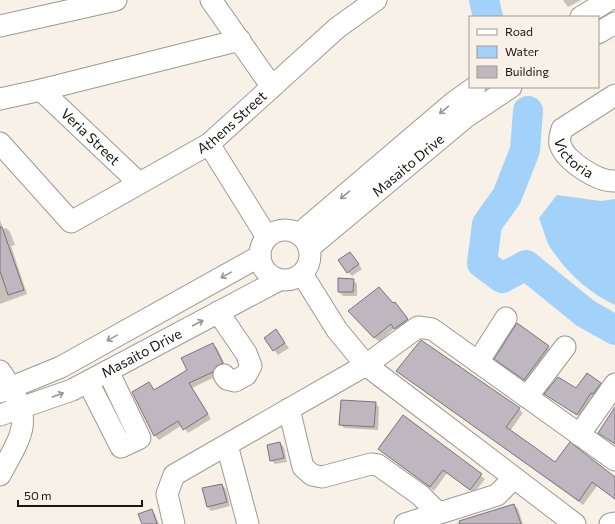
<svg xmlns="http://www.w3.org/2000/svg" width="615" height="524" font-family="Commissioner,sans-serif">
	<style>
		.water { fill: #a2d1fa }
		.shadow { fill: #0003 }
		.lines { fill: none; stroke-linecap: round; stroke-linejoin: round }
		.river { stroke: #a2d1fa; stroke-width: 30 }
		.building { fill: #beb7bf; stroke: #7a747c }
		.minor-casing { stroke: #9f9990; stroke-width: 23 }
		.minor { stroke: #fff; stroke-width: 21 }
		.oneway { stroke: #979694 }
		.labels { text-anchor: middle; stroke-width: 3; stroke-linejoin: round; paint-order: stroke }
		.street-label { font-size: 14px; fill: #181512; stroke: #f8f1e8 }
	</style>
	<rect width="100%" height="100%" fill="#f8f1e8"/>
	<path class="water" d="M557,195L601,201L615,199V305C589,293 566,272 550,247C545,239 543,227 539,218Z"/>
	<path class="shadow" d="M563,0H581L568,7Z
		M0,220L3,229L6,228L10,232L15,245L11,246L27,294L0,304Z
		M354,257L362,269L352,276L348,272Z
		M353,280L357,284V296H343L339,292Z
		M395,303L409,321L399,332L395,328L379,342L350,311Z
		M276,331L289,348L278,355L265,338Z
		M213,344L217,348L226,367L217,376L192,388L211,419L188,433L182,425L159,440L155,436L133,393L149,383L155,390L188,370Z
		M548,347L552,350L529,384L500,363Z
		M398,371L519,409L523,413L510,431L555,463L615,478V499L597,486L583,505Z
		M600,384L604,387L582,418L545,394Z
		M375,403L379,407L378,430L344,428L340,424Z
		M403,416L485,479L474,493L447,473L434,491L379,449Z
		M280,443L284,447L287,462L275,464L271,460Z
		M222,485L226,489L230,506L211,511L207,506Z
		M514,505L518,509L523,524H455Z
		M151,510L155,514L159,524H143Z"/>
	<g class="lines">
		<path class="river" d="M484,0L488,17
			M528,111L525,150L507,196L487,224L482,263L502,278L526,265L585,313L615,330"/>
	</g>
	<path class="building" d="M0,227H2L24,290L8,295L0,271Z
		M350,252L359,264L347,273L338,260Z
		M338,278L354,279L353,292H338Z
		M379,287L393,303L395,302L408,319L394,329L391,324L374,338L348,311Z
		M517,323L549,346L524,380L494,359Z
		M276,329L285,343L273,351L264,338Z
		M421,340L520,408L506,427L533,446L555,462L570,442L615,477V499L592,482L579,501L396,371Z
		M213,343L223,363L217,366L213,372L189,383L208,414L183,430L178,421L154,436L132,392L149,382L154,390L187,370L181,358Z
		M587,373L601,383L593,394L591,393L577,415L544,394L558,377L576,388Z
		M341,400L376,402L374,427L339,425Z
		M615,407V444L598,433Z
		M403,415L482,474L470,490L443,470L430,487L378,449Z
		M280,442L284,458L270,461L267,445Z
		M222,484L227,502L207,507L202,488Z
		M514,504L521,524H460L459,521Z
		M152,509L157,524H142L138,514Z"/>
	<g class="lines">
		<defs>
			<g id="minor">
				<path d="M211,0L272,87"/>
				<path d="M581,17L609,0"/>
				<path d="M0,26L116,0"/>
				<path d="M598,33L615,23"/>
				<path id="s1" d="M41,90L139,183"/>
				<path id="s2" d="M615,95L562,129C560,135 559,139 560,144C565,161 598,182 615,181"/>
				<path d="M0,99L41,90L240,40"/>
				<path id="s3" d="M0,143L71,222L209,144L337,28L376,0"/>
				<path d="M209,144L267,237"/>
				<circle cx="285" cy="255" r="25"/>
				<path d="M299,234L454,102L475,87"/>
				<path id="s4" d="M309,248L466,117L511,87"/>
				<path d="M302,274L337,330L366,365L575,524"/>
				<path d="M218,312L246,353L251,366L246,375L235,381L227,379L224,375"/>
				<path d="M478,362L506,318"/>
				<path d="M0,371C33,420 27,426 0,475"/>
				<path d="M88,382L121,447L140,438L108,371"/>
				<path d="M0,392L61,367L260,256"/>
				<path d="M527,397L565,347"/>
				<path d="M289,409L303,467L312,475L322,477L371,464L378,465L420,495L438,513"/>
				<path id="s5" d="M0,415L72,390L279,280"/>
				<path d="M579,435L615,384"/>
				<path d="M227,445L248,524"/>
				<path d="M174,524L167,494L174,475L366,365L418,327L432,329L615,460"/>
				<path d="M405,524L497,495L514,478"/>
				<path d="M610,524L615,523"/>
			</g>
		</defs>
		<use href="#minor" class="minor-casing"/>
		<use href="#minor" class="minor"/>
	</g>
	<defs><path id="oneway-shaft" d="M-6 0H5M1.5-3L5.5 0L1.5 3" fill="none" stroke-width="1.6" stroke-linecap="round" stroke-linejoin="round"/></defs>
	<g class="oneway">
		<use href="#oneway-shaft" transform="translate(444 110) rotate(140)"/>
		<use href="#oneway-shaft" transform="translate(345 195) rotate(140)"/>
		<use href="#oneway-shaft" transform="translate(226 275) rotate(151)"/>
		<use href="#oneway-shaft" transform="translate(198 323) rotate(-28)"/>
		<use href="#oneway-shaft" transform="translate(112 338) rotate(151)"/>
		<use href="#oneway-shaft" transform="translate(58 395) rotate(-20)"/>
	</g>
	<g class="labels">
		<g class="street-label">
			<text dy="5" stroke="none"><textPath href="#s3" startOffset="296">Athens Street</textPath></text>
			<text dy="5" stroke="none"><textPath href="#s1" startOffset="68">Veria Street</textPath></text>
			<text dy="5" stroke="none"><textPath href="#s2" startOffset="98">Victoria</textPath></text>
			<text dy="5" stroke="none"><textPath href="#s4" startOffset="129">Masaito Drive</textPath></text>
			<text dy="5" stroke="none"><textPath href="#s5" startOffset="155">Masaito Drive</textPath></text>
		</g>
	</g>
	<rect x="469" y="16" width="130" height="72" fill="#f8f1e8" stroke="#9e9992"/>
	<rect x="477" y="29" width="20" height="6" fill="#ffffff" stroke="#9e9992"/>
	<text x="505" y="36" font-size="12" fill="#181512">Road</text>
	<rect x="477" y="46" width="20" height="12" fill="#a2d1fa" stroke="#9e9992"/>
	<text x="505" y="56" font-size="12" fill="#181512">Water</text>
	<rect x="477" y="66" width="20" height="12" fill="#beb7bf" stroke="#9e9992"/>
	<text x="505" y="76" font-size="12" fill="#181512">Building</text>
	<path d="M18 500v6h124v-6" fill="none" stroke="#181512" stroke-width="2"/>
	<text x="24" y="500" font-size="12" fill="#181512" stroke="#f8f1e8" stroke-width="3" paint-order="stroke">50 m</text>
</svg>
